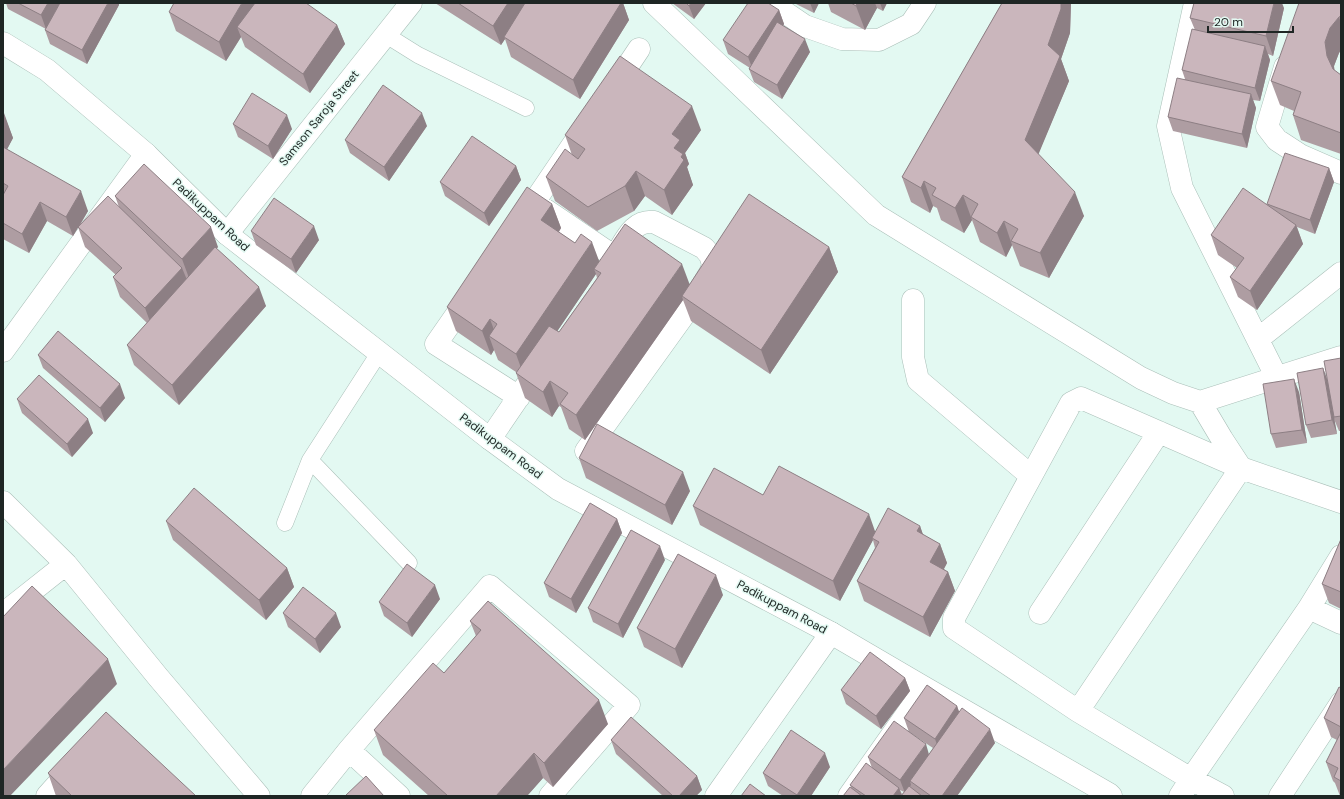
<svg xmlns="http://www.w3.org/2000/svg" width="1344" height="799" font-family="'DM Sans',sans-serif">
	<style>
		.lines { fill: none; stroke-linecap: round; stroke-linejoin: round }
		.service-casing { stroke: #aabfb8; stroke-width: 17 }
		.minor-casing { stroke: #aabfb8; stroke-width: 23 }
		.tertiary-casing { stroke: #aabfb8; stroke-width: 23 }
		.service { stroke: #fff; stroke-width: 16 }
		.minor { stroke: #fff; stroke-width: 22 }
		.tertiary { stroke: #fff; stroke-width: 22 }
		.wall { fill: #ae9da2; fill-rule: evenodd }
		.shaded-wall { fill: #8d7f84 }
		.building { fill: #cab6bc; stroke: #8d7f84 }
		.labels { text-anchor: middle; stroke-width: 3; stroke-linejoin: round; paint-order: stroke }
		.street-label { font-size: 12px; fill: #1e2624; stroke: #e3f9f2 }
	</style>
	<rect width="100%" height="100%" fill="#e3f9f2"/>
	<g class="lines">
		<defs>
			<path id="service" d="M386,35L418,55L526,108
				M310,460L409,563
				M285,523L310,460L379,353"/>
			<path id="minor" d="M654,3L876,215L1141,378L1173,393L1200,402L1341,357
				M771,3L805,26L842,39L879,40L911,24L925,3
				M1195,3L1168,126L1182,188L1277,378
				M3,43L47,70L146,154
				M1285,67L1267,127L1277,140L1300,155L1341,173
				M613,88L639,49
				M534,202L615,257
				M522,220L587,124
				M227,234L411,3
				M468,298L436,344L519,397
				M913,300V357L918,380L1031,476
				M1258,339L1341,273
				M1200,402L1222,439L1241,468L1341,502
				M490,439L539,367
				M586,451L691,305L711,271L713,264L710,255L704,248L654,222C633,220 626,239 616,255
				M3,502L66,564L158,677L259,796
				M1341,556L1309,608L1341,623
				M1040,613L1159,432
				M3,614L66,564
				M1078,711L1241,468L1081,398L1071,403L954,618V628L1078,711L1191,779L1309,608
				M349,750L399,796
				M47,796L74,766
				M312,796L349,750L490,586L629,705L550,796
				M716,796L831,633
				M849,796L921,694
				M1180,796L1191,779L1223,796
				M1280,796L1341,703"/>
			<path id="tertiary" d="M3,351L146,154L227,234L490,439L558,489L831,633L925,688L1109,794L1111,796"/>
		</defs>
		<use href="#service" class="service-casing"/>
		<use href="#minor" class="minor-casing"/>
		<use href="#tertiary" class="tertiary-casing"/>
		<use href="#service" class="service"/>
		<use href="#minor" class="minor"/>
		<use href="#tertiary" class="tertiary"/>
	</g>
	<path class="wall" d="M6,3H60L54,14L119,5L87,64L50,44L45,30L46,29L8,9Z
		M435,3H623L629,20L580,99L511,57L505,39L501,45Z
		M672,3H706L694,19Z
		M794,3H819L814,13Z
		M828,3H887L883,11L877,8L865,30L831,12Z
		M1002,3H1071L1070,33L1061,59L1069,81L1038,154L1084,216L1049,278L1020,266L1012,245L1006,257L980,242L972,220L964,233L941,220L937,208L933,206L930,213L911,202L902,177Z
		M1341,3V50L1339,53L1334,66V70L1341,75V154L1301,140L1293,115L1294,111L1280,105L1271,81Z
		M1284,8L1273,56L1268,54L1270,60L1260,101L1253,100L1256,108L1247,148L1173,131L1168,117L1185,79L1182,70L1195,30L1190,18Z
		M779,10L784,24L783,26L810,52L782,99L754,82L749,69L750,68L728,54L723,40Z
		M169,12L337,25L345,44L310,93L245,47L241,37L226,61L176,31Z
		M3,112L13,138L7,149L88,211L79,227L119,207L115,196L218,247L216,249L266,306L179,405L134,365L127,345L147,323L120,297L113,277L116,275L85,247L78,227L73,236L47,221L29,253L3,239Z
		M233,124L292,129L273,159L238,137Z
		M427,126L389,181L350,153L345,140Z
		M701,130L685,153L689,164L687,167L693,185L672,215L645,196L634,211L597,231L555,201L546,177L572,155L565,135Z
		M516,166L521,180L489,226L445,196L440,182Z
		M1329,168L1334,182L1315,234L1297,227L1303,244L1257,310L1238,297L1230,277L1237,268L1218,255L1211,235L1267,205Z
		M552,204L561,228L559,232L599,261L690,284L829,247L838,272L770,374L691,321L683,300L585,440L569,429L561,407L559,406L552,417L525,398L516,373V372L498,360L494,350L491,355L456,331L447,307ZM596,274L597,278L559,332L557,331Z
		M251,231L319,240L296,273L256,245Z
		M38,355L125,398L105,422L43,368Z
		M1341,358V431H1339L1334,419L1337,434L1311,438L1306,425L1323,368L1328,381Z
		M1299,392L1307,443L1276,448L1271,434Z
		M17,399L93,433L72,457L22,413Z
		M579,458L690,491L672,525L586,478Z
		M763,495L875,532L920,526L923,535L940,544L947,563L944,569L948,572L955,591L930,637L864,601L857,581L875,548L873,540L840,601L700,525L693,506Z
		M617,519L622,533L576,613L549,597L544,583Z
		M166,521L287,568L294,587L266,620L173,540Z
		M1341,539V609L1329,603L1322,584Z
		M665,560L623,638L593,622L588,608Z
		M723,595L682,668L644,647L637,628Z
		M440,599L412,637L384,616L379,602Z
		M283,613L341,627L320,653L288,627Z
		M470,621L608,724L553,787L543,778L527,796H429L383,755L374,730L444,673L476,636Z
		M905,678L910,691L881,729L846,704L841,690Z
		M1341,688V796H1340L1335,783L1333,781L1326,762L1337,740L1331,737L1324,718Z
		M957,706L959,712L995,743L957,796H843L851,787L850,785L872,768L868,757L929,754L933,748L909,732L904,718ZM900,790L904,792L902,794Z
		M611,740L697,776L702,790L696,796H663L616,754Z
		M830,767L811,796H783L768,786L763,773Z
		M48,773L196,796H56Z"/>
	<path class="shaded-wall" d="M48,3H60L46,29L41,15Z
		M108,3H119V5L87,64L82,50Z
		M242,3H261L237,27L241,37L226,61L219,42Z
		M508,3H528L504,37L505,39L501,45L493,26Z
		M621,3H623L629,20L580,99L573,80Z
		M691,3H706L694,19L689,6Z
		M810,3H819L814,13Z
		M857,3H875L877,8L865,30L856,6Z
		M880,3H887L883,11Z
		M1061,3H1071L1070,33L1061,59L1069,81L1034,165L1025,140L1048,45Z
		M1274,3H1282L1284,8L1273,56L1266,36Z
		M779,10L784,24L753,70L748,57Z
		M1339,17L1341,23V50L1339,53L1334,66L1336,80L1327,56L1325,42L1330,28Z
		M337,25L345,44L310,93L303,74Z
		M805,39L810,52L782,99L777,85Z
		M1265,46L1270,60L1260,101L1255,88Z
		M1251,94L1256,108L1247,148L1242,134Z
		M692,106L701,130L685,153L689,164L687,167L693,185L672,215L664,190L672,134Z
		M4,113L13,138L3,157V115Z
		M422,113L427,126L389,181L384,167Z
		M287,115L292,129L273,159L268,146Z
		M516,166L521,180L489,226L484,213Z
		M1329,168L1334,182L1315,234L1310,220Z
		M636,171L645,196L634,211L625,186Z
		M924,181L933,206L930,213L921,188Z
		M81,191L88,211L73,236L66,217Z
		M1075,192L1084,216L1049,278L1040,253Z
		M963,195L972,220L964,233L955,208Z
		M40,202L47,221L29,253L22,234Z
		M552,204L561,228L550,245L541,220Z
		M1004,221L1012,245L1006,257L997,233Z
		M1296,225L1303,244L1257,310L1250,291Z
		M314,226L319,240L296,273L291,259Z
		M211,227L218,247L189,278L182,259Z
		M592,242L601,266L594,269L596,274L525,379L516,354Z
		M829,247L838,272L770,374L761,350Z
		M682,264L691,288L682,296L683,300L585,440L576,415Z
		M182,268L190,287L152,327L145,308Z
		M259,287L266,306L179,405L172,385Z
		M490,319L498,341L489,336L494,350L491,355L482,331Z
		M1323,368L1328,382L1337,434L1332,420Z
		M1294,379L1299,392L1307,443L1302,430Z
		M550,381L559,406L552,417L543,392Z
		M120,384L125,398L105,422L100,408Z
		M88,419L93,433L72,457L67,444Z
		M683,472L690,491L672,525L665,505Z
		M869,514L876,534L872,538L873,540L840,601L833,581Z
		M617,519L622,533L576,613L571,599Z
		M920,526L927,546L917,531Z
		M940,544L947,563L937,581L930,562Z
		M660,546L665,560L623,638L618,624Z
		M287,568L294,587L266,620L259,600Z
		M948,572L955,591L930,637L923,617Z
		M716,575L723,595L682,668L675,649Z
		M435,585L440,599L412,637L407,623Z
		M336,613L341,627L320,653L315,639Z
		M108,659L117,684L10,796H3V770Z
		M905,678L910,691L881,729L876,716Z
		M599,700L608,724L553,787L544,763Z
		M957,706L962,720L940,753L935,739Z
		M990,729L995,743L957,796H942Z
		M926,744L930,758L910,781L911,785L905,793L900,780Z
		M534,753L543,778L527,796H496Z
		M825,753L830,767L811,796H798L797,795Z
		M697,776L702,790L696,796H679Z
		M899,788L902,796H893Z"/>
	<path class="building" d="M18,3H48L41,15Z
		M60,3H108L82,50L45,30Z
		M174,3H242L219,42L169,12Z
		M255,3H306L337,25L303,74L237,27Z
		M458,3H508L493,26Z
		M525,3H621L573,80L504,37Z
		M686,3H691L689,6Z
		M748,3H768L779,10L748,57L723,40Z
		M851,3H857L856,6Z
		M1002,3H1061V9L1048,45L1060,56L1025,140L1075,192L1040,253L1011,241L1018,229L1004,221L997,233L971,217L978,204L963,195L955,208L932,195L936,188L924,181L921,188L902,177Z
		M1194,3H1274L1266,36L1190,18Z
		M1299,3H1341V16L1339,17L1330,28L1325,42L1327,56L1333,69L1341,75V133L1293,115L1301,92L1271,81Z
		M777,22L805,39L777,85L749,69Z
		M1192,29L1265,46L1255,88L1182,70Z
		M620,56L692,106L672,134L680,140L674,148L683,154L681,157L684,160L664,190L636,171L625,186L588,207L546,177L565,149L578,159L585,149L565,135Z
		M1177,78L1251,94L1242,134L1168,117Z
		M383,85L422,113L384,167L345,140Z
		M252,93L287,115L268,146L233,124Z
		M472,136L516,166L484,213L440,182Z
		M3,147L81,191L66,217L40,202L22,234L3,223V195L8,186L3,183Z
		M1285,153L1329,168L1310,220L1267,204Z
		M144,164L211,227L182,259L115,196Z
		M527,187L552,204L541,220L575,243L581,234L592,242L516,354L489,336L497,324L490,319L482,331L447,307Z
		M1243,188L1296,225L1250,291L1230,277L1244,258L1211,235Z
		M749,194L829,247L761,350L682,296Z
		M108,196L182,268L145,308L113,277L122,268L78,227Z
		M274,198L314,226L291,259L251,231Z
		M625,224L682,264L576,415L560,404L568,393L550,381L543,392L516,373L549,326L559,332L601,273L594,269Z
		M215,247L259,287L172,385L127,345Z
		M58,331L120,384L100,408L38,355Z
		M1341,358V416L1334,417L1324,361Z
		M1323,368L1332,420L1306,425L1297,373Z
		M39,375L88,419L67,444L17,399Z
		M1294,379L1302,430L1271,434L1263,384Z
		M597,424L683,472L665,505L579,458Z
		M779,466L869,514L833,581L693,506L714,468L763,495Z
		M194,488L287,568L259,600L166,521Z
		M590,503L617,519L571,599L544,583Z
		M888,508L920,526L917,531L940,544L930,562L948,572L923,617L857,581L879,542L872,538Z
		M631,530L660,546L618,624L588,608Z
		M1341,539V592L1322,584Z
		M678,554L716,575L675,649L637,628Z
		M407,564L435,585L407,623L379,602Z
		M32,586L108,659L3,770V617Z
		M303,587L336,613L315,639L283,613Z
		M488,601L599,700L544,763L534,753L496,796H448L374,730L433,663L444,673L481,630L470,621Z
		M870,652L905,678L876,716L841,690Z
		M927,685L957,706L935,739L904,718Z
		M1339,687L1341,688V727L1324,718Z
		M962,708L990,729L942,796H931L910,781Z
		M106,712L196,796H72L48,773Z
		M631,717L697,776L679,796H673L611,740Z
		M894,721L926,744L900,780L868,757Z
		M791,730L825,753L797,795L763,773Z
		M1341,732V781L1334,777L1338,768L1326,762Z
		M866,763L899,788L893,796H866L850,785Z
		M366,776L384,796H345Z
		M750,784L766,796H741Z
		M909,786L922,796H901Z
		M850,787L862,796H843Z"/>
	<g class="labels">
		<g class="street-label">
			<text transform="translate(319 118) rotate(-51)" y="4">Samson Saroja Street</text>
			<text transform="translate(211 215) rotate(43)" y="4">Padikuppam Road</text>
			<text transform="translate(501 446) rotate(37)" y="4">Padikuppam Road</text>
			<text transform="translate(782 607) rotate(28)" y="4">Padikuppam Road</text>
		</g>
	</g>
	<rect width="1344" height="799" fill="none" stroke="#1e2624" stroke-width="8"/>
	<path d="M1208 26v6h85v-6" fill="none" stroke="#1e2624" stroke-width="2"/>
	<text x="1214" y="26" font-size="12" fill="#1e2624" stroke="#e3f9f2" stroke-width="3" paint-order="stroke">20 m</text>
</svg>
